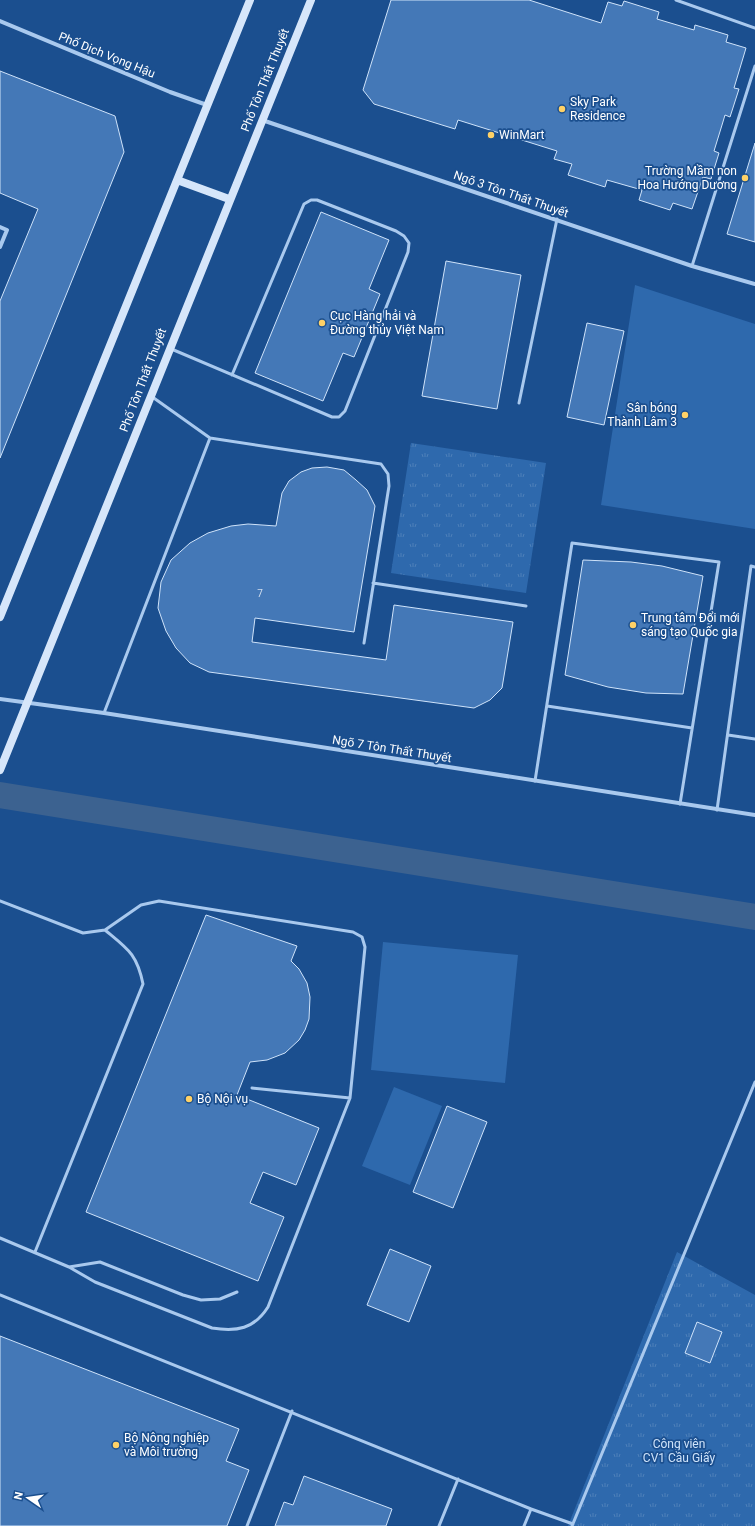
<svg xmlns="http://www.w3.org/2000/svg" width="755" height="1526" font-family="Roboto,sans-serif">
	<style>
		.green { fill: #2e69ad }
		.park { fill: url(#park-tufts) }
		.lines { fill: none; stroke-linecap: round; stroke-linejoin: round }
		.canal { stroke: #3c6290; stroke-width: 26 }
		.building { fill: #4478b7; stroke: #cfe3fa }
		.service { stroke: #a9c9ee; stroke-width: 3 }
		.minor { stroke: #a9c9ee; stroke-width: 4 }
		.secondary { stroke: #d6e6fa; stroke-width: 8 }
		.poi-dot { fill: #ffd166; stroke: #1b4f8f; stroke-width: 1.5 }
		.labels { text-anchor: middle; stroke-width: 3.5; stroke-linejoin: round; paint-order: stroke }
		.number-label { font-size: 10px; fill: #d0dded }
		.street-label { font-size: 12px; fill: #fff; stroke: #1b4f8f }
		.poi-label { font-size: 12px; fill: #fff; stroke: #1b4f8f; text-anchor: start }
		.park-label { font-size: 12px; fill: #cfe3fa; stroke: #1b4f8f }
	</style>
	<defs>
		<pattern id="park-tufts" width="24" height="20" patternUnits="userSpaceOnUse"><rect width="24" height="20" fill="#2e69ad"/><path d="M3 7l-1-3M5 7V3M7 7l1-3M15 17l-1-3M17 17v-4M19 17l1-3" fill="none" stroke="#4d80b9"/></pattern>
	</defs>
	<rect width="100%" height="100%" fill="#1b4f8f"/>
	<path class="green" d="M635,285L755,324V529L601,505Z
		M383,942L518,955L505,1083L371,1070Z
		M394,1087L442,1106L410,1185L362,1166Z"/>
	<path class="park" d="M411,443L546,463L526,593L391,573Z
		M677,1252L755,1295V1526H568Z"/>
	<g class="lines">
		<path class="canal" d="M0,795L755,917"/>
	</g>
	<path class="building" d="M391,0H529L601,23L608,2L622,6L624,1L659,12L657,19L694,30L695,25L728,35L726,42L746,48L734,88L739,89L730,117L725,115L722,125L714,151L719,153L711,179L703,177L692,209L673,203L670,210L639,200L642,190L607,180L605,187L568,175L572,164L554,159L557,151L458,120L455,129L374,104L363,90Z
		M0,71L115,116L124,152L0,458V301L38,209L0,193Z
		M755,143V242L727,234Z
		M321,212L389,240L369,289L380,294L354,357L343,353L323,401L255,373Z
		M446,261L521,275L497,409L422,396Z
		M587,323L624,331L604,425L567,417Z
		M327,467L344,470L356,480L367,490L375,506L354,632L255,618L252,642L386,660L394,605L513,622L502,688L490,700L474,708L209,672L190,663L176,648L166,631L158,608L161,582L171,560L190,543L208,533L231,526L248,524L276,526L282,493L289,481L301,472L312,468Z
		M583,560L631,562L662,566L703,576L683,694L646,693L608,687L565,675Z
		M206,915L297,946L291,961L299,969L307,983L310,997L309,1019L305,1030L299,1040L285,1053L267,1060L250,1062L237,1095L319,1128L296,1185L263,1172L250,1203L284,1217L258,1281L86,1212Z
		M447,1106L487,1122L453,1208L413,1192Z
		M390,1249L431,1266L409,1322L367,1305Z
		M697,1322L722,1332L710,1363L685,1353Z
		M0,1336L239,1429L226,1461L249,1470L227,1526H0Z
		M304,1476L392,1509L386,1526H275L284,1502L293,1505Z"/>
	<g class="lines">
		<path class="service" d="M676,0L755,28
			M692,266L755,66
			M169,348L332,417H339L345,411L408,252L409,243L404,236L396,231L317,200H311L304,204L232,375
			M519,403L557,219
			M210,438L381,464L388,474L389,486L364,643
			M373,583L526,606
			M547,706L692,728
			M104,713L210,438L151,396
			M728,735L755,739
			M535,781L572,543L719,562L680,804
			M717,810L751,566L755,567
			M0,901L83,933L105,930L141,905L159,901L353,932L362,937L365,947L350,1098L268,1307C254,1329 237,1332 212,1328L95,1282L69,1267L0,1238
			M252,1088L350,1098
			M35,1252L143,984C137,954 128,949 105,930
			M69,1267L100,1262L183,1295L201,1300L220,1299L237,1292
			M0,1295L531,1509L573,1524
			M247,1526L292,1411
			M439,1526L458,1479
			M524,1526L531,1509
			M572,1526L755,1082"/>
		<path class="minor" d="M0,21L170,92L207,105
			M262,120L692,266L755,284
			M0,227L7,230L0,247
			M0,699L104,713L755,815"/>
		<path class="secondary" d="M177,180L229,199
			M0,617L250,0
			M0,770C102,513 205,256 311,0"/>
	</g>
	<g class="poi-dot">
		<circle cx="562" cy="109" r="4"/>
		<circle cx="491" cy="135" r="4"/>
		<circle cx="745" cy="178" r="4"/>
		<circle cx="322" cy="323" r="4"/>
		<circle cx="685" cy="415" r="4"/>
		<circle cx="633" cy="625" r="4"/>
		<circle cx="189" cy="1099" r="4"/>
		<circle cx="116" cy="1445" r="4"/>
	</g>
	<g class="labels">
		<g class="number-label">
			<text x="260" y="597">7</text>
		</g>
		<g class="street-label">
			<text transform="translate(107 55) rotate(22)" y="4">Phố Dịch Vọng Hậu</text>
			<text transform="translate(265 80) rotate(-68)" y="4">Phố Tôn Thất Thuyết</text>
			<text transform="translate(511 194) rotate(19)" y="4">Ngõ 3 Tôn Thất Thuyết</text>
			<text transform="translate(143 380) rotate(-69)" y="4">Phố Tôn Thất Thuyết</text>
			<text transform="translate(392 749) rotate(9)" y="4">Ngõ 7 Tôn Thất Thuyết</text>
		</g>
		<g class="poi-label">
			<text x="570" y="106">Sky Park<tspan x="570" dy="14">Residence</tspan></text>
			<text x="499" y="139">WinMart</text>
			<text x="737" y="175" text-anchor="end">Trường Mầm non<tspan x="737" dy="14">Hoa Hướng Dương</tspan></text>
			<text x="330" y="320">Cục Hàng hải và<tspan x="330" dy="14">Đường thủy Việt Nam</tspan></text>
			<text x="677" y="412" text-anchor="end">Sân bóng<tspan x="677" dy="14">Thành Lâm 3</tspan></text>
			<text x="641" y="622">Trung tâm Đổi mới<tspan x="641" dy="14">sáng tạo Quốc gia</tspan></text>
			<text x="197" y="1103">Bộ Nội vụ</text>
			<text x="124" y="1442">Bộ Nông nghiệp<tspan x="124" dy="14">và Môi trường</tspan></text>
		</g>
		<g class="park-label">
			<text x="679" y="1448">Công viên<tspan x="679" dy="14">CV1 Cầu Giấy</tspan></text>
		</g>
	</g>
	<g transform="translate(28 1498) rotate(283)" stroke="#1b4f8f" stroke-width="3" paint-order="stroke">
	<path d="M0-3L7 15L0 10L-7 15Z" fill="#ffffff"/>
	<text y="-6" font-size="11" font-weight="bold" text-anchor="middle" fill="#ffffff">N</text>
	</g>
</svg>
